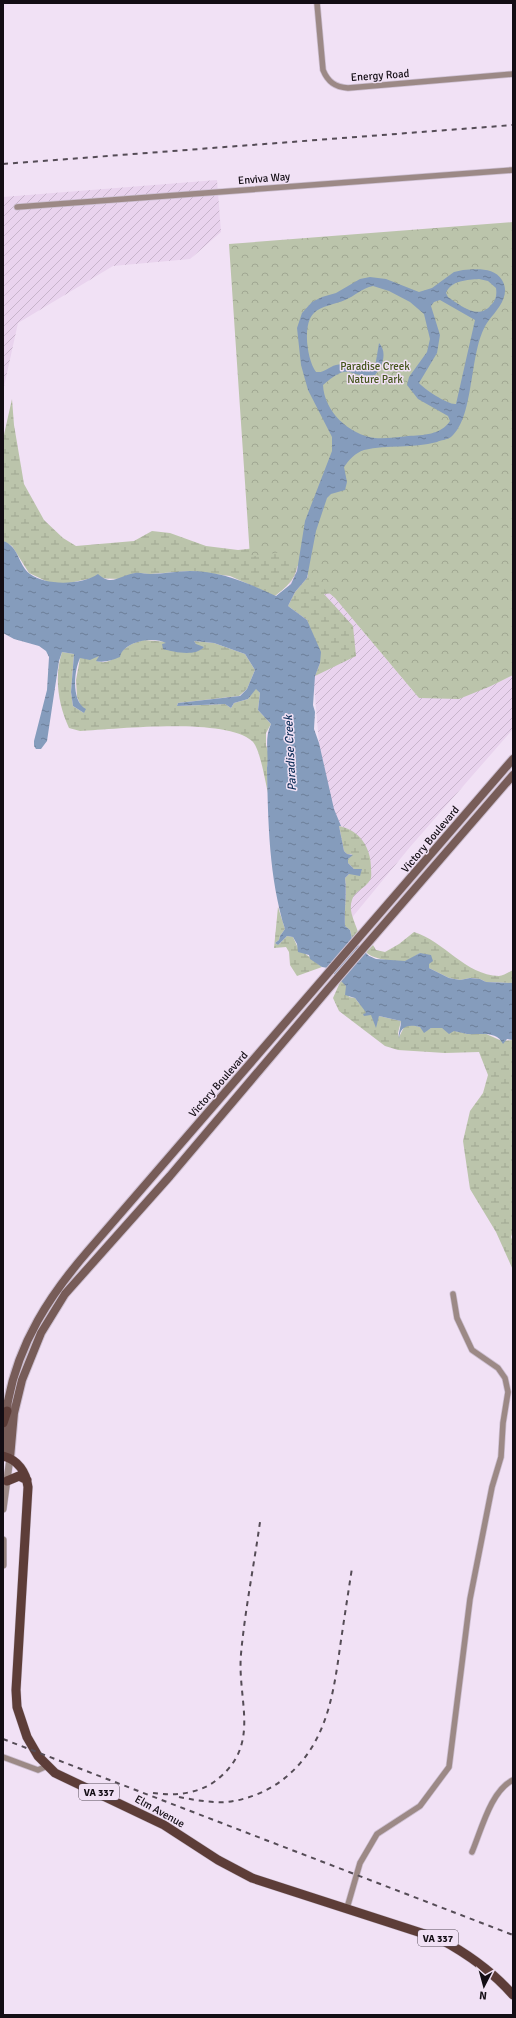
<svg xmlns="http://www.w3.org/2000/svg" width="516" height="2018" font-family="Signika,sans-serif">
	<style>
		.industrial { fill: url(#industrial-furrows) }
		.wetland { fill: url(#wetland-marsh) }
		.park { fill: url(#park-crowns) }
		.water { fill: url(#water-ripples); fill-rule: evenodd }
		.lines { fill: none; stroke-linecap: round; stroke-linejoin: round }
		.minor-casing { stroke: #cdbfd1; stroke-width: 7 }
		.tertiary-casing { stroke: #cdbfd1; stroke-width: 8 }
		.secondary-casing { stroke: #cdbfd1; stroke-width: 10 }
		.primary-casing { stroke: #cdbfd1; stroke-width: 10 }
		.minor { stroke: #9c8986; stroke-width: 5.5 }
		.tertiary { stroke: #9c8986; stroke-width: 7 }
		.secondary { stroke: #775c58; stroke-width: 8 }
		.primary { stroke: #5d3d38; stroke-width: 9 }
		.rail { stroke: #554c56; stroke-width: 2; stroke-dasharray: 5 5; stroke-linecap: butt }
		.labels { text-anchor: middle; stroke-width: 3; stroke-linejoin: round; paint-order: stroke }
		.shield { fill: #f1e1f5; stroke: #564d58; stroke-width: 1 }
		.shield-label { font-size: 10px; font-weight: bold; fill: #130d14 }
		.street-label { font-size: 11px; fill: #130d14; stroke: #f1e1f5 }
		.park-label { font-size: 11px; fill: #45551c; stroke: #f1e1f5 }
		.water-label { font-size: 12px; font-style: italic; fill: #0e2f58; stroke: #f1e1f5 }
	</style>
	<defs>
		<pattern id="industrial-furrows" width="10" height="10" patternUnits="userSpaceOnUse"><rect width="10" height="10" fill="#e9d3ee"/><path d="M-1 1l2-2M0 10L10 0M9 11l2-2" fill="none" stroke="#c7b4cb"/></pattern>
		<pattern id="wetland-marsh" width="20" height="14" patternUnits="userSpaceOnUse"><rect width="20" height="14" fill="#bbc4ab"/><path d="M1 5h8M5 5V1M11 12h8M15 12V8" fill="none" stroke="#a0a792"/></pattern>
		<pattern id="park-crowns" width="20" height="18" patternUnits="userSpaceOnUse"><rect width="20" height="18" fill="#bbc4ab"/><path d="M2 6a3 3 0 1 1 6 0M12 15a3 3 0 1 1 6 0" fill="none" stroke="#a0a792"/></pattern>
		<pattern id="water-ripples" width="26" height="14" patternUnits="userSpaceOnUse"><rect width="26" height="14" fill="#859cbc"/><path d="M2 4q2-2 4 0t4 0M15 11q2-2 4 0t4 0" fill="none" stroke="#6c7e98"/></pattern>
	</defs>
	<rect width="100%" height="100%" fill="#f1e1f5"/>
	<path class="industrial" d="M217,180L221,232L190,259L113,266L18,323L3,391V197Z
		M281,552L335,598L419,698L491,686L513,675V729L410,847L341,931L333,905L314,685Z"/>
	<path class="wetland" d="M12,399L14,425L24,484L44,520L63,538L76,546L134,541L152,531L170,533L206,546L238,550L265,547L274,521L334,593L324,594L353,626L356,656L315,676L320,663L307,620L288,606L295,592L307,578L310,569L298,560C297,578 289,585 275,596L230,576L191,571L150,574L135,573L121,579L92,578L65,584L48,582L29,573L12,546L3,541V439Z
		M143,640L196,644L194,641L214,643L245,654L255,670L247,689L239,696L178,703L177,706L225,704L231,708L234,703L248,699L256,688L260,693L258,710L271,724L266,733V745L269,755L267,768L268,793C265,781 260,748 252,741C225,717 117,729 80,731L69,728C58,704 54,677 62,652L74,654L71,692L73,706L84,713L77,697L76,680L80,658L99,656L97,661C110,666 118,654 127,647C132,643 138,642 143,640Z
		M339,826C360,830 371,848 371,868C371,872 372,877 370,880C366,888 354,891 352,900C348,911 355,922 358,932L352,939L350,930L345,926C344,910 347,894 345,878L349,874L362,870L354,869L348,863V859L352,854H347L344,851Z
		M278,907L285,929L280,936L279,940L275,943L278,945L287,936L293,937L298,948L322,967L297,976L290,965L289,952L286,947L274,948Z
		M414,932C444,941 465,975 499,976C503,976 509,972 513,970V983L486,982L480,979L470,978L460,980L449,978L429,968V964L420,953C415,956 410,960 406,961C398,963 371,959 366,952L373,945L376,950L385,952L399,944Z
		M341,980L346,986L349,997L355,998C363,1009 368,1011 377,1020L379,1016L401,1021L398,1033L399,1037L404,1027L410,1024L420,1027L425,1031L431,1028H442L468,1034L484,1033L502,1041L513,1040V1231L511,1237L513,1242V1270L496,1232L470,1189L463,1141L470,1111L483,1093L488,1075L479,1052L445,1053L398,1050L385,1046L339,1011L333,998Z"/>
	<path class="park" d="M513,222V675L491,686L459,699L419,698L335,598L281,552L250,557L229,244Z"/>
	<path class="water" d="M463,270C476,269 494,267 502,280C511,295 498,309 489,320C468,347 476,416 451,437C447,440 441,440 437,442C413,449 388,444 364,450C355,453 349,460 344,467L347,482L345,490L331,494L327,498L316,531L307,578L295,592L288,606L307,620L321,652L320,663L315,676L313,705L315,712L314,729L319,743L334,809L341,826H339L344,851L347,854L353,855L348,859V863L354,869H362L360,876L349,874L345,878C347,894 344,910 345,926L350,930L352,939L369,956L376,959L405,961L420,953L431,955L433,961L429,964V968L449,978L460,980L470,978L480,979L486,982L513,983V1040L507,1039L503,1044C497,1030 479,1035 467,1034C463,1033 458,1032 454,1031L449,1034L442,1028H431L424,1033L420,1027C408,1024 400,1026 399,1039C398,1032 401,1028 401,1021L379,1016L376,1028L371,1015L364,1016L363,1014L366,1013L365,1011L355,998L345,995L346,986L328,968L322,967L310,959L309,955L298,952L297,944L293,937L287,936L278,945L275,943L279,940L280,936L285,929C269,878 268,822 267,768C269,752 264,739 271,724L258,710L260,693L256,689L248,699L234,703L231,708L225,704L177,706L178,703L240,696L247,689L255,670L245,654L214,643L194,641L196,644L204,647C195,657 174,652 163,649L162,644L166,643C154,636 123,641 120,657C113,660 103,663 96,661L99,656L90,660L80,658C74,671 71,701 86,709L84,713L73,706L71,692L74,654L62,652L59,661L47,741L41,749H36L34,746V741L47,690L49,657L46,651L39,646L14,639L3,633V541C19,546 18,565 30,574C46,586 82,585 98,574C112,587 120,575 135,573C140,572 145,574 150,574C164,574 177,571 190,571C221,571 248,583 276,596L291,584L297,571L305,521L332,451V437L308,390L301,365L297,328L302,313L312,302L322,297L336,293L360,279L370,277L386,279L419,292L432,288L454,272ZM479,279L488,281L496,288C497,295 496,300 491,305C478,321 460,305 448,297L446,293C451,280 468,280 479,279ZM373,286L389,291L410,302L424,314L430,339L427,352L409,377L407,385L418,399L448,416L450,421C441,435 423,435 408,436C398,437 385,439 375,438C349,435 324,411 323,385C352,360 346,379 375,375C382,367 388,353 379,343L375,367L368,371C359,369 346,362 336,365C328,367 325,373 316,372C307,360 302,324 314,313C321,306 336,304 345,300C355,296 362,288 373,286ZM440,300L475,320L456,404C448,405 424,389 419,383L437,353L440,335L431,306L434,302Z"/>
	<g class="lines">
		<defs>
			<path id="minor" d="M317,3L323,70C328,82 335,87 348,88L513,74
				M17,207L513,170
				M3,1757L38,1770L47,1766
				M472,1852C481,1831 491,1790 513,1780
				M347,1908L360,1863L377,1834L420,1806L449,1767L470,1599L492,1487L501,1457L503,1423L508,1392L505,1378L498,1368L472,1350L457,1318L453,1294"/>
			<path id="tertiary" d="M3,1509L10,1458
				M3,1540V1565"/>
			<path id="secondary" d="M3,1456C5,1437 5,1419 8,1401C19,1342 50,1295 88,1251L513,759
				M10,1458L14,1413L22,1380L41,1333L65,1294L170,1176L329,988L513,775"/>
			<path id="primary" d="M3,1423L7,1411
				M3,1456C18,1460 26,1472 28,1487L16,1690L17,1707L27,1737L38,1756L55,1773L164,1825L218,1860L252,1878L440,1939C468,1954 492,1971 513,1995
				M7,1481L19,1476L27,1480"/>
		</defs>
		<use href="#minor" class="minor-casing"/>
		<use href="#tertiary" class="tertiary-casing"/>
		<use href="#secondary" class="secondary-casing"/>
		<use href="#primary" class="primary-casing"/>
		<use href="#minor" class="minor"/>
		<use href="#tertiary" class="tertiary"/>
		<use href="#secondary" class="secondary"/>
		<use href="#primary" class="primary"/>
		<path class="rail" d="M3,164L513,125
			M3,1739L513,1935
			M153,1793C176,1796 201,1794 219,1778C261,1743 237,1700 241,1654C245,1610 254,1565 260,1522
			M179,1797C195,1800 211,1803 227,1802C246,1800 266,1792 281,1781C325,1748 333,1699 340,1647C344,1620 348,1594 352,1568"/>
	</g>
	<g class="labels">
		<g class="shield">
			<rect x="79" y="1784" width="40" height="16" rx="3"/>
			<rect x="418" y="1930" width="40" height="16" rx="3"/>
		</g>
		<g class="shield-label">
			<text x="99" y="1796">VA 337</text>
			<text x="438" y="1942">VA 337</text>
		</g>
		<g class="street-label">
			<text transform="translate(380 75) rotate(-4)" y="4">Energy Road</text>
			<text transform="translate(264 178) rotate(-5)" y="4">Enviva Way</text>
			<text transform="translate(430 839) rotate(-50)" y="4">Victory Boulevard</text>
			<text transform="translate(218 1084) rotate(-49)" y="4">Victory Boulevard</text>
			<text transform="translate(160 1811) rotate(29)" y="4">Elm Avenue</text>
		</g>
		<g class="park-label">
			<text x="375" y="370">Paradise Creek<tspan x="375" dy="13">Nature Park</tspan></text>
		</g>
		<g class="water-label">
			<text transform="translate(290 753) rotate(-93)" y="4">Paradise Creek</text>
		</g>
	</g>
	<rect width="516" height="2018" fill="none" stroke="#130d14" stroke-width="8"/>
	<g transform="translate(484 1986) rotate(186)" stroke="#f1e1f5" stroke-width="3" paint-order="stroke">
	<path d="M0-3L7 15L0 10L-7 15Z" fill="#130d14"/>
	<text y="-6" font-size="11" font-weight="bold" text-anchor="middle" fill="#130d14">N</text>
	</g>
</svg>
